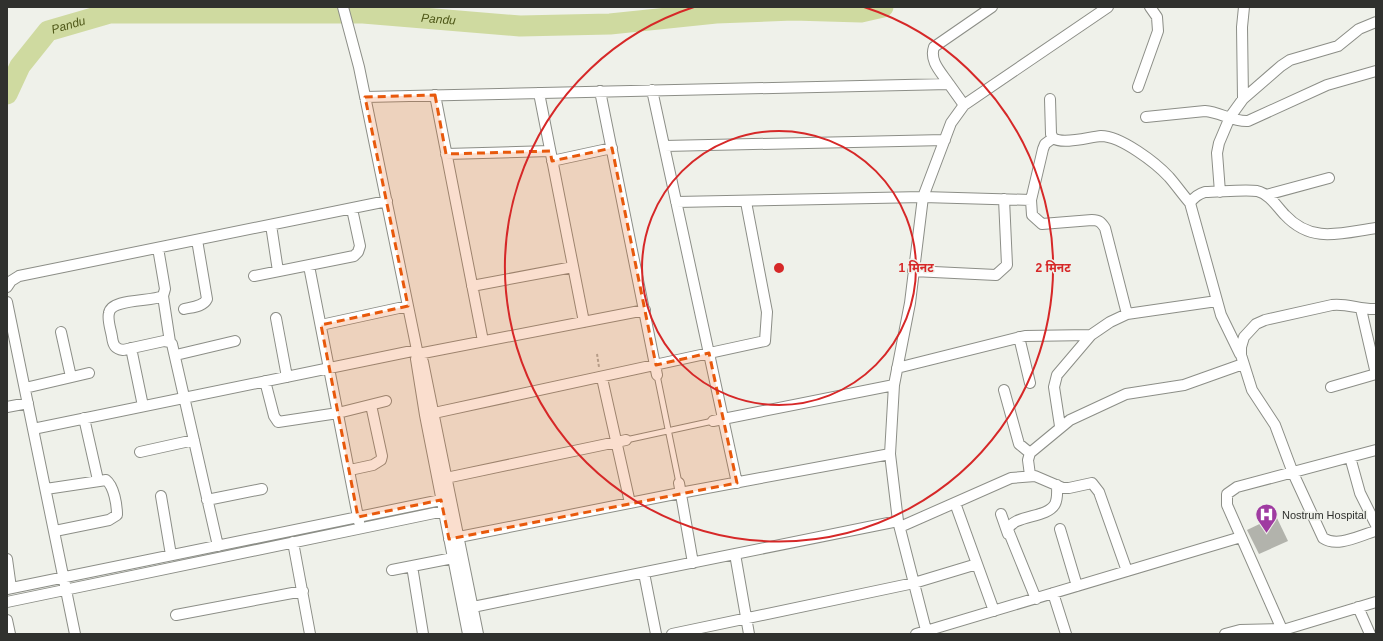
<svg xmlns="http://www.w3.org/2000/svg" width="1383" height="641" font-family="Arial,'Noto Sans Devanagari',sans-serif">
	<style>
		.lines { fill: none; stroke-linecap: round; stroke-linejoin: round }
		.river { stroke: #cfdaa0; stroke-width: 21 }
		.building { fill: #b2b3ac }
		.service-casing { stroke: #8c8e87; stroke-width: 7 }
		.minor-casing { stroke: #8c8e87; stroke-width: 12 }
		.path { stroke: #acaea8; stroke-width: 2; stroke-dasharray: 3 2; stroke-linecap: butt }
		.service { stroke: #fff; stroke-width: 5 }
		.minor { stroke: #fff; stroke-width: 10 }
		.marked { fill: #e8590c; fill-opacity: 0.2; stroke: #e8590c; stroke-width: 3; stroke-dasharray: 8 5; stroke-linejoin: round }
		.ring { fill: none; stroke: #d62828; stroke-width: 2 }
		.labels { text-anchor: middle; stroke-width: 3; stroke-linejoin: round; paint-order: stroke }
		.poi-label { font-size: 11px; fill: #30312e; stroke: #eff1ea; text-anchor: start }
		.water-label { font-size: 12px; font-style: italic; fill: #4f5818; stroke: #eff1ea }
		.centre { fill: #d62828; stroke: #eff1ea; stroke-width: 2 }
		.ring-label { font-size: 12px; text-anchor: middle; font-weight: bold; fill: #d62828; stroke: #eff1ea; stroke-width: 3; stroke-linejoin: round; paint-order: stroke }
	</style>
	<rect width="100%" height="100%" fill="#eff1ea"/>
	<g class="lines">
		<path class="river" id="s1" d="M7,94L20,66L48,31L110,13H363L520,26L610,24L716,13L793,10L861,12L883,7"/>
	</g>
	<path class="building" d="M1276,516L1288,541L1259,554L1247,530Z"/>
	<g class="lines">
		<defs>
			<path id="service" d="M657,375L679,483
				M626,440L713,421"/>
			<path id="minor" d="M343,7L359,67L417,350L423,362L478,634
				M949,84C941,72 929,61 934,47L992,7
				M1138,87L1158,31L1157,17L1150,7
				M652,90L737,483
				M600,91L657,375
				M539,93L584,322
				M435,95L483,341
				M365,97L949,84L964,105
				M1050,99L1051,134L1053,138C1063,145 1089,137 1101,136C1121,136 1156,163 1169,177C1176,185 1183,195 1190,203
				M1243,99L1242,27L1244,7
				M1146,117L1205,111C1220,112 1233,122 1248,121L1327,85L1376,71
				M1053,138L1045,144L1043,149L1031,200L1032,215L1042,224L1092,220C1099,220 1101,222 1105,228L1127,314
				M664,146L945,140
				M446,154L550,151
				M552,161L612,148
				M1220,192L1217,153L1219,143L1230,117L1243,99L1281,66L1290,60L1338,46L1359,29L1376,22
				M1266,195L1329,178
				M676,202L923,197L1031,200
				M271,225L278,271
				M158,248L165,289L163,296C152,302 111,298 109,313C107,320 111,330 112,337C113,345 115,349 123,350L164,341L170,342L172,344L218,546
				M309,266L359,522
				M913,271L996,275L1007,265L1004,199
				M254,276L354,256L358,252L360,246L352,209
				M472,286L573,267
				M7,287L11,281L19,276L387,201
				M163,296L170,342
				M7,302L75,634
				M184,309C192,307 203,307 207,299L197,240
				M1361,309L1376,374
				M1376,309C1361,310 1347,303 1332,305L1265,320L1256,324L1244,337L1241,347V355L1252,390L1275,425L1293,473L1323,538C1338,548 1360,535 1376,531
				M276,318L287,377
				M321,325L408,306
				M61,332L71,377
				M1019,337L1030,383
				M131,348L143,406
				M418,354L645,310
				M1240,354L1221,315L1190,203C1194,197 1198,194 1205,192C1219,192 1245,189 1257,191C1270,194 1277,207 1285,215C1312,244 1341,233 1376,228
				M176,355L235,341
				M416,359L425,415L468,634
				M897,368L1025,336L1091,335L1110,322L1127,314L1217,301
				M602,378L630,503
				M265,381L274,416L278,422L338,413L386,401
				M1331,387L1376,374
				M25,388L89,373
				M1004,390L1019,444L1030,453
				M7,407L28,403
				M425,415L765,341L767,312L746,202
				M84,418L98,480
				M713,421L894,385
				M1060,426L1054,387L1057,375L1091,335
				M33,429L417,350
				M140,452L194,440
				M1350,457L1360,493L1376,525
				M350,470L373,465L381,460L382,456L371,405
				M1030,475L1028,460L1030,453L1070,420L1126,394L1184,385L1243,364
				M446,478L626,440
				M679,483L693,563
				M46,489L106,480C114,486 117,505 117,515L109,520L55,531
				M161,496L171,555
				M207,500L262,489
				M955,503L994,611
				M1001,514L1008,534
				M900,527L1011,478L1035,476L1063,488H1069L1092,483L1099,492L1127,571
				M1060,529L1077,586
				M449,539L680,493L890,454
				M293,542L310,634
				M735,554L749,634
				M7,559L11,588
				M412,566L423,634
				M392,570L453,558
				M644,573L656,634
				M7,589L441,500
				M1053,593L1066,634
				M1036,599L1008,530C1013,514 1047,519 1055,504C1058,498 1057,491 1057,485
				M7,602L444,511
				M1358,607L1370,634
				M463,609L898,521
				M176,615L303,591
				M7,620L10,634
				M672,634L914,583L977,564
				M916,634L1241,537
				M927,634L898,521L890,454L894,385L910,303L923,197L951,123L964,105L1108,7
				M1225,634L1240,630L1278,629
				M1270,634L1376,602
				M1284,634L1227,505V494L1237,487L1376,450"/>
		</defs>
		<use href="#service" class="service-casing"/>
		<use href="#minor" class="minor-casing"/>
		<path class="path" d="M597,354L599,367"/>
		<use href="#service" class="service"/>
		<use href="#minor" class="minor"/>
	</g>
	<path class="marked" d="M435,95L446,154L550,151L552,161L612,148L656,365L709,353L737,483L449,539L441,500L358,517L321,325L408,306L365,97Z"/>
	<g class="ring">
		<circle cx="779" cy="268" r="137"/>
		<path d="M864 7A274 274 0 1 1 694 7"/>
	</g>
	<defs>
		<symbol id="hospital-pin" viewBox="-11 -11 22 30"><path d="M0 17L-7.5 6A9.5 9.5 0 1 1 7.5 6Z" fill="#9f3ba1" stroke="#eff1ea"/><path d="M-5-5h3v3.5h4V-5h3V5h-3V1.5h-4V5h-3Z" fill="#fff"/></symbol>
	</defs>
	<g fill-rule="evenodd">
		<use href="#hospital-pin" x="1254" y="502" width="25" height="34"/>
	</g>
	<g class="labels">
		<g class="poi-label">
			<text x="1282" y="519">Nostrum Hospital</text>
		</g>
		<g class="water-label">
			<text dy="4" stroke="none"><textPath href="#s1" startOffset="469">Pandu</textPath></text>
			<text dy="4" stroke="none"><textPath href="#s1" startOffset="97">Pandu</textPath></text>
		</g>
	</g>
	<circle cx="779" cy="268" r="6" class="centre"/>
	<g class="ring-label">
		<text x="916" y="272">1 मिनट</text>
		<text x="1053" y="272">2 मिनट</text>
	</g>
	<rect width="1383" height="641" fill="none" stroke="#30312e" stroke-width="16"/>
</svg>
